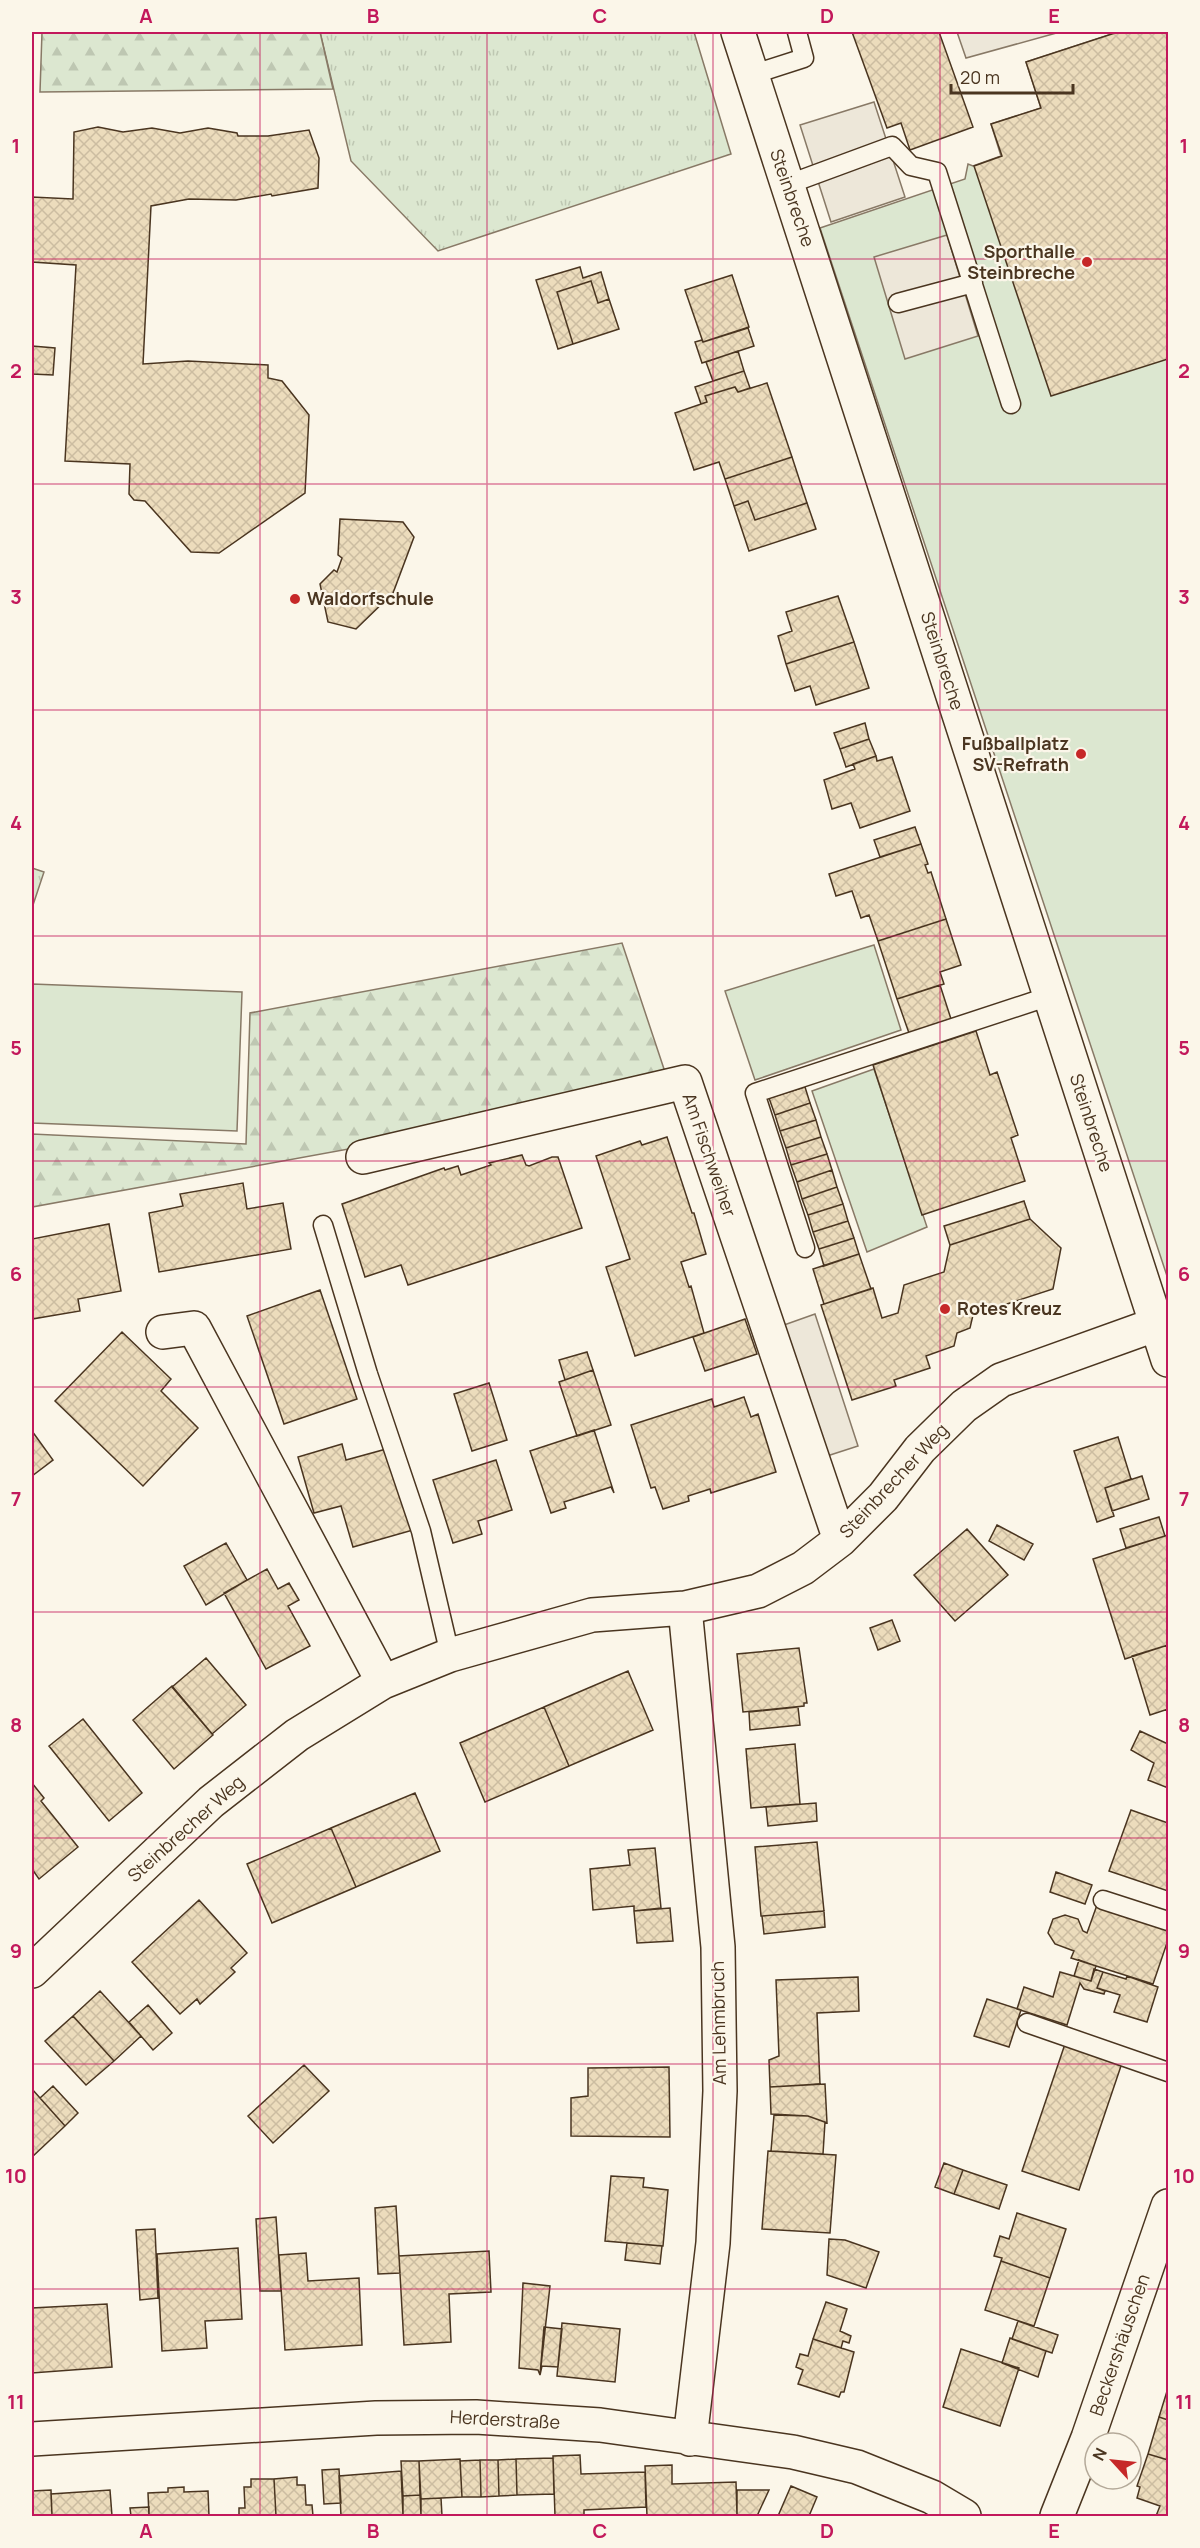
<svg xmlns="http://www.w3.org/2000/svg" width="1200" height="2548" font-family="Manrope,sans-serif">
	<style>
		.grass { fill: url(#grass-tufts); stroke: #887966; stroke-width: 1.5 }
		.forest { fill: url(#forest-firs); stroke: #887966; stroke-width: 1.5 }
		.garden { fill: #dce7d0; stroke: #887966; stroke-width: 1.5 }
		.parking { fill: #ede7d9; stroke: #887966; stroke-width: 1.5 }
		.building { fill: url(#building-cross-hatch); stroke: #4a3520; stroke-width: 1.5 }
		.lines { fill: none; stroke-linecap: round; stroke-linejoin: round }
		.lane-casing { stroke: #4a3520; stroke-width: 21 }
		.street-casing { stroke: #4a3520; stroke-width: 36 }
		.lane { stroke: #fbf6e9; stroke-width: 18 }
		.street { stroke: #fbf6e9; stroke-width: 33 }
		.grid { fill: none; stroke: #c2185b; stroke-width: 1.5; stroke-opacity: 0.55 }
		.poi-dot { fill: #c62828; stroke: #fbf6e9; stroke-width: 2 }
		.labels { text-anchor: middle; stroke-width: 4.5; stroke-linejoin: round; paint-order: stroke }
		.street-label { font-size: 18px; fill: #4a3520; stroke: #fbf6e9 }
		.poi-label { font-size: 18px; font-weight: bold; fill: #4a3520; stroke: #fbf6e9; text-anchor: end }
		.neatline { fill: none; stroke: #c2185b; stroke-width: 2 }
		.grid-label { font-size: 20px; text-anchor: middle; font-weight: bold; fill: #c2185b }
	</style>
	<defs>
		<pattern id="grass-tufts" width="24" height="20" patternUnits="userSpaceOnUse" patternTransform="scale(1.5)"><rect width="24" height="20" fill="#dce7d0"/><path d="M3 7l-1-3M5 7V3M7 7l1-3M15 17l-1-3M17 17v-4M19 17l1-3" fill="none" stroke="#bec7b2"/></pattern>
		<pattern id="forest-firs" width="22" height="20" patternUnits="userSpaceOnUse" patternTransform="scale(1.5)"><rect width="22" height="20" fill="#dce7d0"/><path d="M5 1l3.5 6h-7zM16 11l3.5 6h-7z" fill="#bec7b2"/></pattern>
		<pattern id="building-cross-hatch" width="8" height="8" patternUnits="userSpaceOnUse" patternTransform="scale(1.5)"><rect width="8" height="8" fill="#ecdcbc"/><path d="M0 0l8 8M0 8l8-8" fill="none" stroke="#ccbda1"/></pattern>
	</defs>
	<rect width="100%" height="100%" fill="#fbf6e9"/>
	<path class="grass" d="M320,32H694L731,154L438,251L351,161Z
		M32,868L44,872L32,908Z"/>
	<path class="forest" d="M42,32H320L333,89L40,92Z
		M622,943L671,1090L32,1207V1134L246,1144L250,1013Z"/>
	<path class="garden" d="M1118,32H1168V1279L820,228L965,179L968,164L973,166L1001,156L991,124L1041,108L1026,62Z
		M874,945L901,1030L755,1080L725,991Z
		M32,984L242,992L237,1131L32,1123Z
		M874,1069L927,1227L867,1252L812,1091Z"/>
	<path class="parking" d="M957,32H1060L966,58Z
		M874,102L905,197L831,222L800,125Z
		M947,235L978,336L905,359L874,257Z
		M815,1314L858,1446L827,1456L784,1325Z"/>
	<path class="building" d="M852,32H939L973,127L910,150L901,123L887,128Z
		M1118,32H1168V359L1051,396L974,166L1002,156L991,124L1041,108L1026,62Z
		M98,127L123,132L152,128L180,133L208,128L237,133L238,136H268L309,130L319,158L318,188L272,196L271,194L236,200L189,199L151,206L143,364L188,361L268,365V378L282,381L309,415L305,493L219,553L191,552L145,501L134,500L129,494L130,464L65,461L76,265L32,262V197L73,199L74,132Z
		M580,267L583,278L601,272L609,299L598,303L591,281L557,292L573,344L558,349L536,280Z
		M732,275L749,327L703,342L685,290Z
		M591,281L598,303L609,299L619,329L573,344L557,292Z
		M748,328L754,346L702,363L695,342L702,340L703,342Z
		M32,346L55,348L53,375L32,374Z
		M738,351L744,371L713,381L706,362Z
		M744,371L750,388L738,392L735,387L705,396L707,402L701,404L695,387Z
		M767,383L792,457L725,479L719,462L694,470L675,413L707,402L705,396L735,387L738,392Z
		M792,457L807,503L755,520L748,501L734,506L725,479Z
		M748,501L755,520L807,503L816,529L749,551L734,506Z
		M340,519L403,522L414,537L393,593L356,629L328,622L320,584L334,570L337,572L342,558L338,555Z
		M838,596L854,642L786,664L778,636L792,631L786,612Z
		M854,642L869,688L816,705L810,686L795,691L786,664Z
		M865,723L869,739L840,749L834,733Z
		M869,739L876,756L846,767L840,749Z
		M876,756L877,761L892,757L910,811L860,828L851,803L832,809L824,780L855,769L853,764Z
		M915,827L921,844L880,857L874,840Z
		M921,844L928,864L925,865L928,873L931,872L946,919L878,941L869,915L861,918L852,891L836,896L829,874Z
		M946,919L961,965L940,972L944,984L897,999L878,941Z
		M940,985L951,1019L909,1033L897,999Z
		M976,1031L990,1075L997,1072L1018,1135L1011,1138L1025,1181L922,1215L873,1065Z
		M805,1087L810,1103L775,1115L769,1098Z
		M810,1103L816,1120L780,1131L775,1115Z
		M816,1120L821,1137L786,1148L780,1131Z
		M667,1137L692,1213H694L706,1254L681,1262L689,1287L691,1286L704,1333L635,1356L606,1267L630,1259L596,1156L640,1141L642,1145Z
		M821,1137L827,1154L791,1165L786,1148Z
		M827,1154L832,1170L797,1182L791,1165Z
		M522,1155L526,1165L529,1166L552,1157H558L582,1228L408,1285L401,1265L365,1277L342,1204L444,1168L445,1170L458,1166L461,1175L491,1165L489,1163Z
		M832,1170L837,1187L802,1199L797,1182Z
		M243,1183L247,1209L283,1203L291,1249L159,1272L149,1213L183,1206L180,1194Z
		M837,1187L843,1204L808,1215L802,1199Z
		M1024,1201L1030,1219L950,1245L944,1226Z
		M843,1204L848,1221L813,1232L808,1215Z
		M1030,1219L1061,1248L1053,1289L973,1315L970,1328L957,1333L954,1346L926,1356L930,1368L894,1380L896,1386L852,1400L821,1305L873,1288L882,1318L898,1313L904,1285L944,1272L950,1245Z
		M848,1221L854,1238L819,1249L813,1232Z
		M109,1224L121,1291L78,1299L80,1311L32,1319V1239Z
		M854,1238L859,1254L824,1266L819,1249Z
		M859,1254L871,1289L824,1304L813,1269Z
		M320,1290L357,1399L284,1424L247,1316Z
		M745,1319L757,1354L705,1371L693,1337Z
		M122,1332L171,1379L161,1391L198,1428L143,1486L55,1401Z
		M587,1352L593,1370L565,1380L559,1360Z
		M593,1370L611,1425L577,1436L559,1382Z
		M489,1383L507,1440L472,1451L454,1394Z
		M744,1397L751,1417L758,1414L776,1472L711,1493L710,1489L688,1496L689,1501L663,1509L655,1487L651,1488L631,1425L712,1399L714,1407Z
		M594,1430L614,1493L611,1487L564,1502L566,1508L551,1513L530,1451Z
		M32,1431L53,1460L32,1476Z
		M1118,1437L1131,1479L1105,1488L1114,1516L1097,1522L1074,1451Z
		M342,1444L346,1460L390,1448L413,1530L353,1547L341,1506L314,1513L298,1457Z
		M496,1460L512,1510L478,1521L482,1534L453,1543L433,1480Z
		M1142,1476L1149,1499L1112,1511L1105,1488Z
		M1159,1517L1165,1536L1126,1548L1120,1529Z
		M997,1525L1033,1544L1024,1560L989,1541Z
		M967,1529L1008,1575L955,1621L914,1575Z
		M1168,1535V1645L1125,1659L1093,1559Z
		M226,1543L247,1580L206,1605L184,1566Z
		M267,1569L278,1589L289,1583L299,1600L288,1606L310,1646L266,1669L224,1593Z
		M892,1620L900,1641L878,1650L870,1628Z
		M1168,1645V1712V1709L1150,1715L1132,1656Z
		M799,1648L807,1703H804V1706L743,1712L737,1654Z
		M206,1658L246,1705L212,1734L172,1687Z
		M628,1671L653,1730L569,1766L544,1707Z
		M172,1686L213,1735L174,1769L133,1720Z
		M544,1707L569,1766L485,1802L460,1743Z
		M798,1707L800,1725L750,1730L749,1712Z
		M83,1719L142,1793L109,1821L49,1746Z
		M1140,1731L1168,1744V1788L1148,1780L1154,1763L1131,1750Z
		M795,1744L800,1804L751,1808L746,1749Z
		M32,1783L44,1798L41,1801L78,1847L39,1879L32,1869Z
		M415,1793L440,1851L356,1887L331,1828Z
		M816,1803L817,1821L768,1826L766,1807Z
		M1131,1810L1168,1823V1891L1109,1871Z
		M331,1828L356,1887L272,1923L247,1864Z
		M817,1842L824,1911L761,1916L755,1847Z
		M655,1848L661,1908L634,1911V1906L593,1910L590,1869L630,1865L628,1850Z
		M1056,1872L1092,1885L1085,1904L1050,1892Z
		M199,1900L247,1953L231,1968L235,1972L200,2004L197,1999L180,2014L132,1962Z
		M1097,1905L1168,1930V1940L1153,1984L1071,1958L1074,1951L1055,1944L1048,1933L1053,1919L1065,1915L1078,1919L1083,1931L1087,1933Z
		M670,1908L673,1941L637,1943L634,1911Z
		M824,1911L825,1927L764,1934L762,1916Z
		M1079,1960L1096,1966L1091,1981L1074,1976Z
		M1094,1969L1103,1972L1097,1988L1105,1991L1104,1994L1084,1989L1080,1983L1067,2025L1017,2009L1024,1987L1053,1997L1060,1972L1091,1981Z
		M1103,1972L1126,1979L1127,1976L1158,1987L1147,2022L1114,2012L1120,1995L1097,1988Z
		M858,1977L859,2011L817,2013L820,2084L770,2087L769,2060L779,2056L776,1980Z
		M100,1991L141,2036L114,2061L73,2016Z
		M987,1999L1021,2010L1009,2047L974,2036Z
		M148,2005L172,2033L153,2050L129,2022Z
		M73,2016L114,2061L86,2085L45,2041Z
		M1065,2044L1122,2063L1079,2190L1022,2171Z
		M304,2065L329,2091L273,2143L248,2116Z
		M669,2067L670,2137L571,2136V2098L588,2096V2068Z
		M825,2084L827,2123L808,2116L771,2114L770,2087Z
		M53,2086L78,2113L65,2126L40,2098Z
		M32,2089L65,2126L32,2157Z
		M774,2115L808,2116L825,2122L823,2154L771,2151Z
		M768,2151L836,2155L830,2233L762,2229Z
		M944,2163L963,2170L954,2194L935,2187Z
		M963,2170L1007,2185L999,2209L954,2194Z
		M611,2176L644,2178L643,2187L668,2190L663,2246L605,2241Z
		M396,2206L400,2273L378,2274L375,2208Z
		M1017,2213L1066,2229L1050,2278L1001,2261L1002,2258L994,2256L1000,2236L1009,2239Z
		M276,2217L281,2291H260L256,2219Z
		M155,2229L158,2298L140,2300L136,2230Z
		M829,2239L845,2240L879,2252L866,2288L827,2275Z
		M627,2243L662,2246L660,2264L625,2260Z
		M238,2248L242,2319L205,2321L207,2348L162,2351L157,2254Z
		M489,2251L491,2292L449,2294L451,2342L404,2345L399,2256Z
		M306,2253L308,2281L359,2278L362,2345L285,2350L279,2255Z
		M1001,2261L1050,2278L1034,2326L985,2310Z
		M523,2283L550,2286L540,2375L538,2370L519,2368Z
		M826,2302L847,2309L840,2331L851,2336L849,2343L843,2341L841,2348L813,2339Z
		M107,2304L112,2367L32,2373V2308Z
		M1018,2321L1058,2335L1052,2353L1012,2339Z
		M562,2323L620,2329L615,2382L557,2376Z
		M544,2327L562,2329L558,2367L542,2366L540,2375Z
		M1010,2338L1046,2351L1038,2377L1002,2363Z
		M813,2339L854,2352L844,2392H841L839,2397L798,2384L803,2370L796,2367L800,2354L808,2356Z
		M961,2349L1019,2368L1000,2426L943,2407Z
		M1168,2388V2420L1159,2417Z
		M1159,2417L1168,2420V2460L1148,2454Z
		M1148,2454L1168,2460V2516H1156L1160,2506L1137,2498L1140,2487L1137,2486Z
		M580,2455L581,2474L645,2472L646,2507L584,2510V2516H555L553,2456Z
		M553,2458L554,2494L517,2495L516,2459Z
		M460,2459L462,2497L421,2499L419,2461Z
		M516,2459L517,2495L499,2496L498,2460Z
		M480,2460L481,2497H462L460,2461Z
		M480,2460H498L499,2496L481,2497Z
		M401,2461H419L420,2495L403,2496Z
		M672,2465V2484L736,2482L737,2516H647L645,2466Z
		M339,2469L341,2503L324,2504L322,2470Z
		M401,2471L403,2516H341L339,2476Z
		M297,2477V2485H305L306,2505H312L313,2516H276L274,2479Z
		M251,2479H274L276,2516H239V2508H245L244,2487H251Z
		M791,2486L817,2497L809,2516H778Z
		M184,2487V2492L208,2491L209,2516H149L148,2493L168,2492V2488Z
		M51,2490L52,2516H33L32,2491Z
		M110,2490L112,2516H52L51,2494Z
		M737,2490H769L757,2516H737Z
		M420,2495L421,2516H403V2496Z
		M441,2498L442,2516H421V2499Z
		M149,2507V2516H131L130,2508Z"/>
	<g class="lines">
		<defs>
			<path id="lane" d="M751,75L804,58L797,32
				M789,184L892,146L911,166L937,172L1011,404
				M898,303L973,283
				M323,1225L368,1374L421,1531L450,1655
				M805,1248L755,1093L1050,996
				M1103,1900L1168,1921
				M1027,2023L1168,2072"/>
			<path id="street" d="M738,32L1168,1360
				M363,1157L685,1082L840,1540
				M163,1332L194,1328L383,1682
				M685,1608L718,1947L720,2091L713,2243L690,2439
				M32,1971L211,1802L297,1735L383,1682L450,1655L592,1615L685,1608L758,1591L803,1568L840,1540L883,1497L920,1449L964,1406L1001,1380L1157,1324
				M32,2439L376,2418L476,2417L600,2425L793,2452L857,2467L932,2497L964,2516
				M1057,2516L1088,2438L1168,2206"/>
		</defs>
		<use href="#lane" class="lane-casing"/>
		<use href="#street" class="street-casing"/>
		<use href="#lane" class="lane"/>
		<use href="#street" class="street"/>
	</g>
	<path class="grid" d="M260,32V2516M487,32V2516M713,32V2516M940,32V2516M32,259H1168M32,484H1168M32,710H1168M32,936H1168M32,1161H1168M32,1387H1168M32,1612H1168M32,1838H1168M32,2064H1168M32,2289H1168"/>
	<g class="poi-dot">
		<circle cx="1087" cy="262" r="6"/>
		<circle cx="295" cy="599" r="6"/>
		<circle cx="1081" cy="754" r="6"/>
		<circle cx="945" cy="1309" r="6"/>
	</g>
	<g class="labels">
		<g class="street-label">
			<text transform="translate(792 198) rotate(71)" y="6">Steinbreche</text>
			<text transform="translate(942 661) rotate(72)" y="6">Steinbreche</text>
			<text transform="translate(1091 1123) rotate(72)" y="6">Steinbreche</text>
			<text transform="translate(709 1155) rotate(71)" y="6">Am Fischweiher</text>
			<text transform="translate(894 1481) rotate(-47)" y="6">Steinbrecher Weg</text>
			<text transform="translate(186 1829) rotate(-42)" y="6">Steinbrecher Weg</text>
			<text transform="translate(719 2023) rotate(-91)" y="6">Am Lehmbruch</text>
			<text transform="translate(1120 2345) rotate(-71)" y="6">Beckershäuschen</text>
			<text transform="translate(505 2420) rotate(3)" y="6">Herderstraße</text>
		</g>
		<g class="poi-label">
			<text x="1075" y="258">Sporthalle<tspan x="1075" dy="21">Steinbreche</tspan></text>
			<text x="307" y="605" text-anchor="start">Waldorfschule</text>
			<text x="1069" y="750">Fußballplatz<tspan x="1069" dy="21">SV-Refrath</tspan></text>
			<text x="957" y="1315" text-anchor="start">Rotes Kreuz</text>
		</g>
	</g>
	<rect width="1200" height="2548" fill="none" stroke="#fbf6e9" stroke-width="66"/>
	<g transform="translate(1113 2461) rotate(297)"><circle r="28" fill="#fbf6e9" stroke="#b4a999" stroke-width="1.5"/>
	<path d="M0-4.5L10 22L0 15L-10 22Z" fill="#c62828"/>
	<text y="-9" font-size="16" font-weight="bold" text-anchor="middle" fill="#4a3520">N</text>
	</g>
	<path d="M951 84v9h122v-9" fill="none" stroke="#4a3520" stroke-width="3"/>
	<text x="960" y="84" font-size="18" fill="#4a3520" stroke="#fbf6e9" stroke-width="4.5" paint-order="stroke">20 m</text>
	<rect x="33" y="33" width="1134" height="2482" class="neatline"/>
	<g class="grid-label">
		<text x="146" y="23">A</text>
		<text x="373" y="23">B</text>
		<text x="600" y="23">C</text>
		<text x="827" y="23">D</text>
		<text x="1054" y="23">E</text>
		<text x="16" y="153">1</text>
		<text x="1184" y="153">1</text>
		<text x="16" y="378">2</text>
		<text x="1184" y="378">2</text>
		<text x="16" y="604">3</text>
		<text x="1184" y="604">3</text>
		<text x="16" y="830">4</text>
		<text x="1184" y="830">4</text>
		<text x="16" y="1055">5</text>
		<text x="1184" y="1055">5</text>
		<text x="16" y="1281">6</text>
		<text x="1184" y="1281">6</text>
		<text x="16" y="1506">7</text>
		<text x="1184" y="1506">7</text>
		<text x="16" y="1732">8</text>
		<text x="1184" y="1732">8</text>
		<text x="16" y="1958">9</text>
		<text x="1184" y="1958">9</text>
		<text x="16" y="2183">10</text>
		<text x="1184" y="2183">10</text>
		<text x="16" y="2409">11</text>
		<text x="1184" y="2409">11</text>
		<text x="146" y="2538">A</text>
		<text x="373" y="2538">B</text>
		<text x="600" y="2538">C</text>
		<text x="827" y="2538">D</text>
		<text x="1054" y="2538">E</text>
	</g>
</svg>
